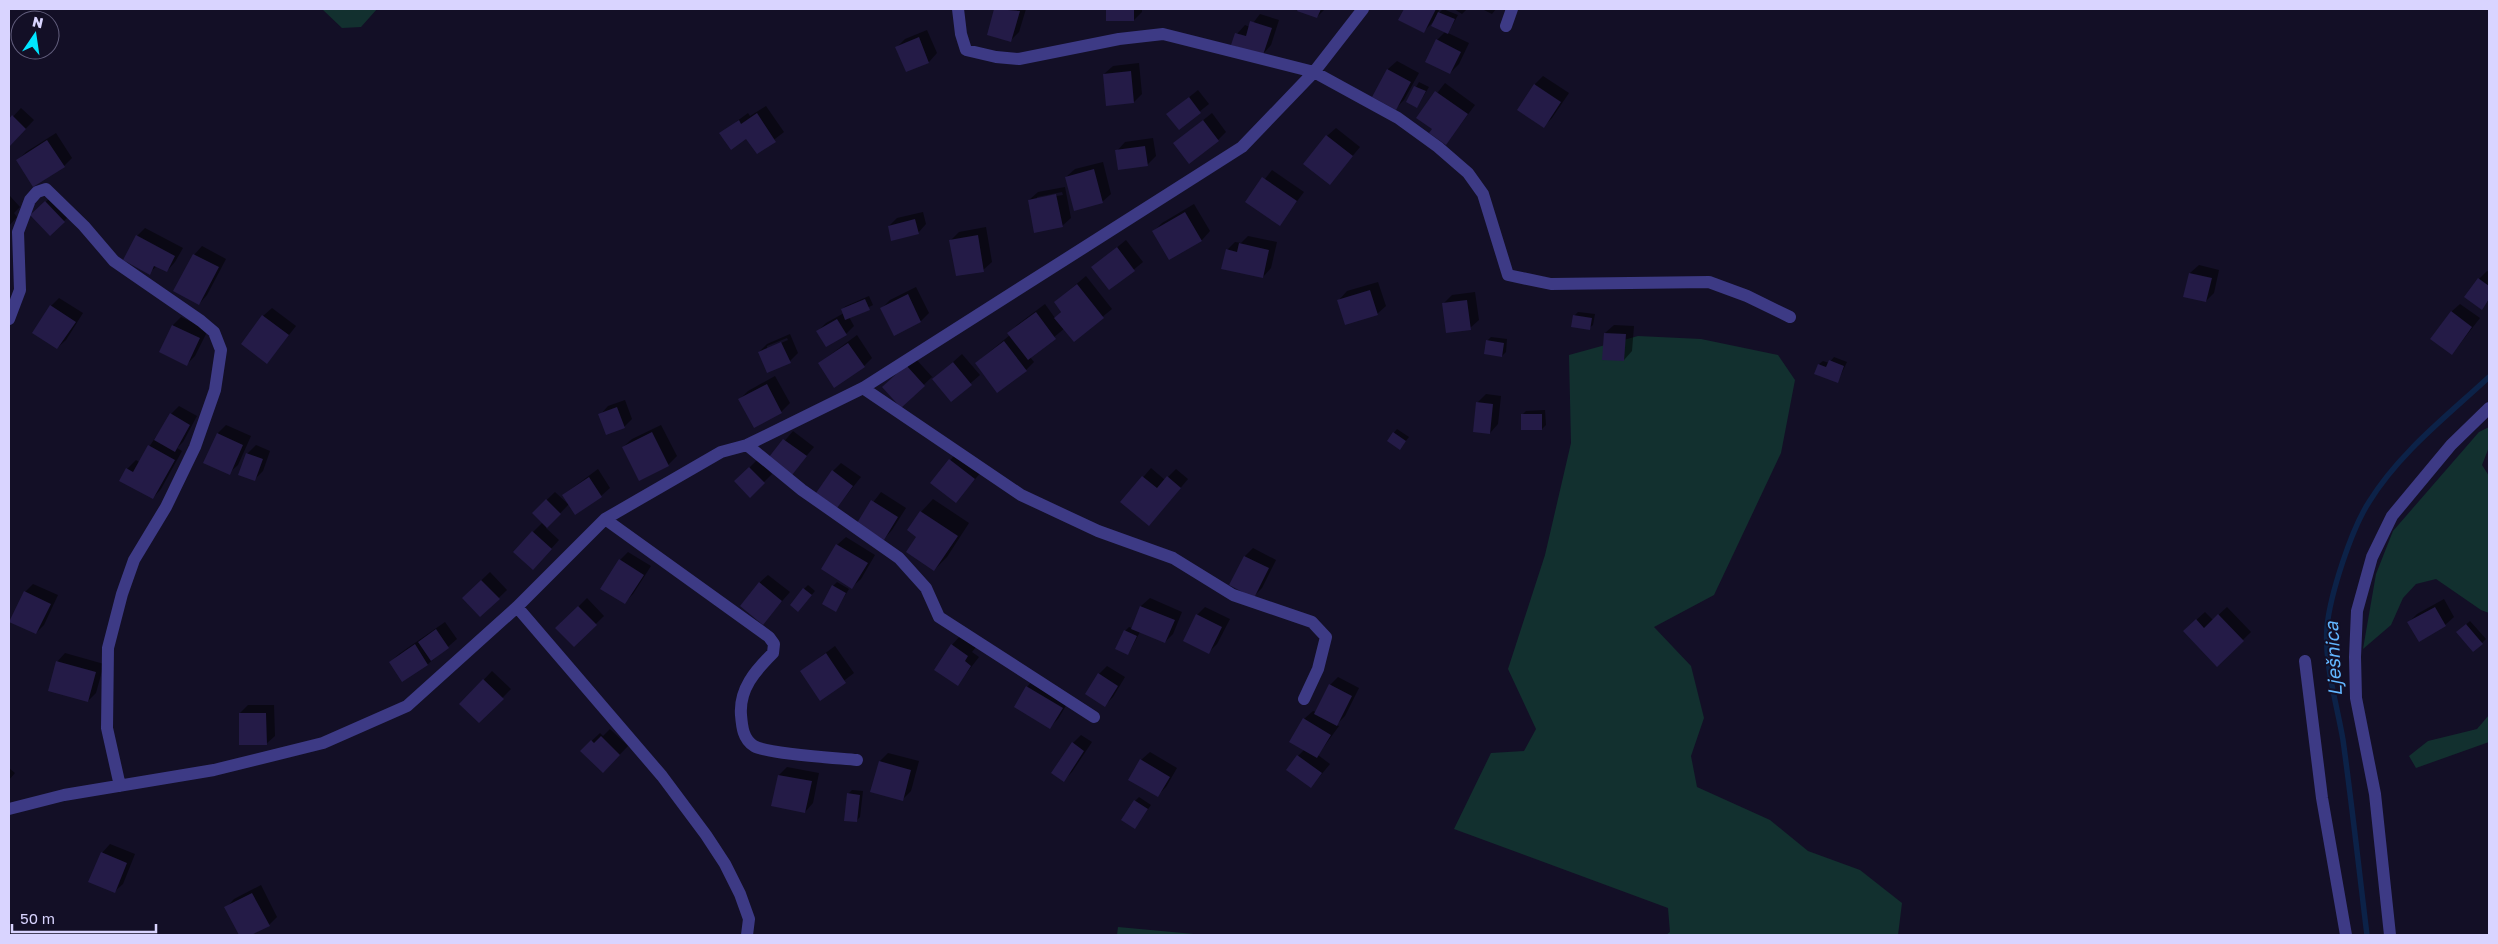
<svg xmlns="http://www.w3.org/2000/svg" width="2498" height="944" font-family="'Golos Text',sans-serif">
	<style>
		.green { fill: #12302f }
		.shadow { fill: #0007; fill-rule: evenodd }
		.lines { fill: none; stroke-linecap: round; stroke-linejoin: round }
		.stream { stroke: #0c2248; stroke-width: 5.5 }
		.building { fill: #241b47 }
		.street { stroke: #3d3a85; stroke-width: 12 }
		.labels { text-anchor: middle; stroke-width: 4; stroke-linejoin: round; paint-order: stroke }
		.water-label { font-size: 19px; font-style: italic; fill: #62b6ff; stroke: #130f26 }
	</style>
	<rect width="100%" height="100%" fill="#130f26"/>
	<path class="green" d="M322,9H377L361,27L342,28Z
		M1638,336L1701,339L1778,355L1795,380L1781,453L1714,595L1654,627L1691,666L1704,718L1691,756L1697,787L1770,820L1808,851L1860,870L1902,903L1898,935H1666L1670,932L1668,908L1454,829L1491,753L1524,751L1536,729L1508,669L1545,555L1571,443L1569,355Z
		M2489,427V447L2482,465L2489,476V613L2481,610L2436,579L2416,584L2403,598L2391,625L2363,649L2376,574L2393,531L2479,432Z
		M2489,715V742L2416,768L2409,756L2428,741L2477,729Z
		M1118,927L1194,934V935H1117Z"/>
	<path class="shadow" d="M996,9H1026L1019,32L1011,40L989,34Z
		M1107,9H1142V12L1134,20H1107Z
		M1299,9H1325L1317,17Z
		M1405,9H1439L1438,14L1443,9L1458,15L1448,33L1469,43L1459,64L1450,73L1437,40L1446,31L1435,20L1424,31L1400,19Z
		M1454,9H1467L1462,14Z
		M1482,9H1496L1492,14Z
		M1260,14L1279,20L1271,45L1263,54L1237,34L1245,25L1250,27Z
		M927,30L937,53L929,62L906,71L897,47L905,39Z
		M1397,61L1419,73L1404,100L1395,109L1373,97L1388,69Z
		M1139,63L1142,94L1134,102L1104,74L1113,66Z
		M1543,76L1569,93L1552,118L1544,126L1535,84Z
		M1419,82L1429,87L1417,107L1407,102Z
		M1445,83L1475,105L1446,144L1434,129L1418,118Z
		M1198,90L1209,104L1179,128L1168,114Z
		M766,106L784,132L757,153L747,137L721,133L748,113L750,116Z
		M21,108L34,120L9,146V121Z
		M1212,113L1226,132L1218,140L1175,143Z
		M1336,128L1360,147L1330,183L1327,136Z
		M56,133L72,158L64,166L18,160L26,152Z
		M1153,138L1156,156L1147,165L1117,151L1125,142Z
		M1103,162L1111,194L1102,202L1066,177L1075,169Z
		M1272,170L1304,192L1280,224L1247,202Z
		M1065,187L1071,218L1062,226L1029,200L1038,192ZM1062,192L1063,195L1037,199V197Z
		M54,194L72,213L64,221L32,215Z
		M10,196L20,207L14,213L17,217L9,226Z
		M1194,204L1210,231L1202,240L1170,258L1154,231L1162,223Z
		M923,212L926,224L918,233L889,226L897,218Z
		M986,227L992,262L983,270L951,240L959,232Z
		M145,228L183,248L175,262L167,271L157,266L149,273L137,236Z
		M1248,236L1277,242L1271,268L1263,277L1227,250L1235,242L1241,243Z
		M1126,240L1143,262L1110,289L1093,267Z
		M202,246L226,259L207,295L199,304L194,255Z
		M2199,265L2219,270L2214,293L2206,301L2185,296L2190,273Z
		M2487,271L2489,272V300L2482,308L2479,279Z
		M1086,276L1112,309L1074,340L1065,328L1030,357L1034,362L1026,370L976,363L1010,335L1009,333L1017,325L1045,304L1055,318L1062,311L1055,302Z
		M1378,282L1386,306L1377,314L1339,300L1347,291Z
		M916,287L929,313L921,321L894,334L881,309L890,300Z
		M1475,292L1479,320L1470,328L1444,303L1452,295Z
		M869,296L873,305L849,317L854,326L846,334L818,331L826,323L844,313L842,309L846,306Z
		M59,298L83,313L66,340L57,348L51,306Z
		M2460,304L2480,318L2452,354L2451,312Z
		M272,308L296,326L267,363L263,316Z
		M1578,312L1595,314L1593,325L1589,328L1574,316Z
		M181,317L208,330L195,356L187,364L160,351L173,325Z
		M1614,325L1634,326L1632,351L1624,360L1605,333Z
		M790,334L798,353L790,361L759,352L767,344ZM787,338L788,340L767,349V346Z
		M857,335L872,358L864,366L819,363Z
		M1491,337L1507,339L1506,352L1502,356L1487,341Z
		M962,354L980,375L951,400L932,377L901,406L883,387L915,358L934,379Z
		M1834,357L1847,362L1838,381L1819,364L1823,361L1829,363Z
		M775,376L790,403L781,412L754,426L740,399L748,391Z
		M1486,394L1501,396L1498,424L1490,433L1477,403Z
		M625,400L632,419L624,427L600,415L608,406Z
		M179,406L197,416L183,442L177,448L182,451L161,489L153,498L127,469L136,460L139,462L171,414Z
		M1545,410L1546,425L1542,429L1522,415L1526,411Z
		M226,425L251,436L238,465L229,473L218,433Z
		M661,425L677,456L668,465L623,447L632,439Z
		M1397,429L1409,437L1400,448L1388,440Z
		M793,431L814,447L792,473L771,457Z
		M256,445L270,451L263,471L254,480L247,454Z
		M958,451L983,470L956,501L932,482Z
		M758,459L772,474L750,496L736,481Z
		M841,463L861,477L837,507L833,471Z
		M1151,468L1165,480L1176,469L1188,479L1157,516L1122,502Z
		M598,469L610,488L601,496L575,513L569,504L546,528L559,540L541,560L533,532L543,522L533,513L555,492L568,504L563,495Z
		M881,492L906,508L892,530L884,539L858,522Z
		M933,499L969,523L947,557L934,570L921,512Z
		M846,537L875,555L861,579L852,587L837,545Z
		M1253,548L1276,560L1262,588L1254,596L1245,556Z
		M628,552L651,566L633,594L624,603L620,560Z
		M490,572L507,590L480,616L463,598Z
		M768,575L790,592L763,623L759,583Z
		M837,582L849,589L836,610L833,586Z
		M33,584L58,595L44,625L36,633L25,592Z
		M808,585L815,591L802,606L804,589Z
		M587,598L604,616L574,645L557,628Z
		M1150,598L1182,612L1173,634L1165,642L1140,632L1128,654L1125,631L1129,627L1132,628L1141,606Z
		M2444,599L2454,617L2445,625L2409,622L2417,614Z
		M1205,607L1230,619L1217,644L1209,652L1197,615Z
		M2227,607L2251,632L2217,665L2184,631L2205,612L2213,620Z
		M2470,621L2486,639L2482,643L2461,629Z
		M445,622L457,639L428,664L402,680L390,662L399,654Z
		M960,636L976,647L972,652L979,657L958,684L952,645Z
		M835,646L854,673L820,699L801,671Z
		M65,653L104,664L96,693L88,701L57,662Z
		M1107,666L1125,677L1113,697L1105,705L1099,674Z
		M492,671L511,689L479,722L461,704Z
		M1338,677L1359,688L1345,716L1336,725L1339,726L1318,755L1330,764L1311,787L1298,756L1304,750V719L1313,711L1316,712L1330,685Z
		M1035,678L1070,699L1058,719L1050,727L1015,707L1027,687Z
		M248,705H274L275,736L266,744L240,713Z
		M610,729L628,746L603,772L581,751L600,733L603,736Z
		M1081,735L1092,742L1072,772L1064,780L1073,743Z
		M1150,752L1177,768L1166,787L1157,796L1141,760Z
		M888,753L919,761L911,791L903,799L880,761Z
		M787,767L819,773L813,803L805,812L779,775Z
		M9,768L15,773L9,780Z
		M852,790L863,791L860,817L856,821L848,794Z
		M1139,797L1151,805L1135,828V801Z
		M110,844L135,854L123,884L114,892L102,853Z
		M261,885L277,917L269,925L249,935H240L226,908L234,899Z"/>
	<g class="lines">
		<path class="stream" d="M2367,935C2359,870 2352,805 2343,740C2337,704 2324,664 2327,627C2330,595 2351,530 2369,502C2399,453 2447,416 2489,377"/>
	</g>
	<path class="building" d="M994,9L1020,11L1011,42L987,35Z
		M1106,9H1134V21H1106Z
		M1298,9H1321L1317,18L1297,11Z
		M1404,9H1436L1424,33L1398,20Z
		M1438,12L1455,19L1448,34L1431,26Z
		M1250,21L1272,28L1263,55L1231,45L1235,33L1246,36Z
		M919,37L929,63L906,72L895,47Z
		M1436,39L1461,52L1450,74L1425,62Z
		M1387,69L1411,82L1396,110L1372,97Z
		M1131,71L1134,103L1106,106L1103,74Z
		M1534,84L1561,102L1544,128L1517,110Z
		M1414,86L1426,91L1417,108L1406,102Z
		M1435,91L1468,114L1446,145L1429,133L1432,129L1416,118Z
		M1189,97L1201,113L1179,130L1166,114Z
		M757,113L776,142L757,154L746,139L731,150L719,133L739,120L741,124Z
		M12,115L26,129L9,147V119Z
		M1203,120L1219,141L1189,164L1173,143Z
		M1326,135L1353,156L1330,185L1303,164Z
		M47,140L65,167L33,187L16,160Z
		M1145,146L1148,166L1118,170L1115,150Z
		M1094,169L1103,203L1074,211L1065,177Z
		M1262,177L1297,201L1280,226L1245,202Z
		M1056,194L1063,227L1034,233L1028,200Z
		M45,201L65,222L50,236L30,215Z
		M1185,212L1202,241L1169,260L1152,231Z
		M915,219L919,234L891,241L888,226Z
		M136,235L175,256L167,272L154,266L150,275L123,260Z
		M978,235L984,272L956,276L949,240Z
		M1239,243L1269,250L1263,278L1221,269L1226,249L1237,252Z
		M1117,247L1135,271L1109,290L1091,267Z
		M193,254L219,267L199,305L173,291Z
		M2189,273L2212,278L2206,302L2183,297Z
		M2478,278L2489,286V299L2482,310L2464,297Z
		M1077,284L1104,318L1074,342L1054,318L1061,312L1054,302Z
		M1370,290L1378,315L1345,325L1337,300Z
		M908,294L921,322L894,336L880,308Z
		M865,299L870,310L845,320L841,309Z
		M1467,300L1471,330L1446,333L1442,303Z
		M50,305L76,322L57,349L32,333Z
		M2451,311L2472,327L2452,355L2430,339Z
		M1036,312L1056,339L1028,360L1007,333Z
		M262,315L289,335L267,364L241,344Z
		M1573,315L1592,318L1590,330L1571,327Z
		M837,319L847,335L826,347L816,331Z
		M172,325L200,338L187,366L159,352Z
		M1604,333L1626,334L1624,361L1602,360Z
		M1486,340L1504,343L1502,357L1484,354Z
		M1004,341L1027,371L997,393L975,363Z
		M781,342L791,363L767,373L758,352Z
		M848,343L865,367L834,388L818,363Z
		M1829,360L1844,366L1838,383L1814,374L1818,364L1826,367Z
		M953,362L972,385L951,402L932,379Z
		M906,365L925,386L901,408L882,387Z
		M767,384L782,413L754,428L738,399Z
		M1476,402L1493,404L1490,434L1473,432Z
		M617,407L625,428L606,435L598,414Z
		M170,413L190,425L175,452L154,440Z
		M1521,414H1542V430H1521Z
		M652,432L669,466L639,481L622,447Z
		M1393,432L1406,441L1400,450L1387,441Z
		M217,433L243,445L230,475L203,463Z
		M783,439L807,456L792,475L769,457Z
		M148,445L175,460L153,499L119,481L126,468L133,472Z
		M246,453L263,459L255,481L238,475Z
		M949,459L975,479L956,503L930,483Z
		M749,467L765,483L750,498L734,481Z
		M832,470L853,486L837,508L816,493Z
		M1142,476L1157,488L1167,476L1181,488L1149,526L1120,502Z
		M589,477L602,497L575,515L562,495Z
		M546,499L561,514L547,528L532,513Z
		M871,500L898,517L884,540L857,523Z
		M920,511L958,536L934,571L906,552L916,537L907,530Z
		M532,531L552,549L533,570L513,552Z
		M836,544L868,563L852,589L821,569Z
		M1244,556L1269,568L1254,598L1229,585Z
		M619,559L644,575L625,604L600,589Z
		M481,580L500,599L480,617L462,598Z
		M759,582L782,601L763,625L740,606Z
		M832,585L846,593L836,612L822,604Z
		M803,588L812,595L798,612L790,605Z
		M24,591L51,604L36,634L9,622Z
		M578,606L597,625L574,647L555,628Z
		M1140,606L1175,620L1165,643L1131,629Z
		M2435,607L2446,626L2419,642L2407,622Z
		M1196,614L1222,627L1209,654L1183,641Z
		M2218,614L2244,641L2217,667L2183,631L2196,619L2204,628Z
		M2466,624L2483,644L2473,652L2456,632Z
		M436,629L449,648L431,661L418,642Z
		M1124,630L1137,636L1128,655L1115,649Z
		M415,644L428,665L402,682L389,662Z
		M951,644L968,656L965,661L971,666L958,686L934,670Z
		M826,653L846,683L820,701L800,671Z
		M56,661L96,672L88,702L48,691Z
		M1098,673L1118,686L1105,707L1085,694Z
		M483,679L504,699L479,723L459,704Z
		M1329,684L1352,696L1337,726L1314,714Z
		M1026,686L1063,708L1050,729L1014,707Z
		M239,713H266L267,745H239Z
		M1303,718L1331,735L1317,758L1289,742Z
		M601,736L620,755L603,773L580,751L591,740L594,743Z
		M1072,742L1084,751L1064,782L1051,773Z
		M1297,755L1322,773L1311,788L1286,770Z
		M1140,759L1170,777L1158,797L1128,780Z
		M879,761L911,770L903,801L870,792Z
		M778,775L812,781L805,813L771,806Z
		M847,793L860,795L857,822L844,821Z
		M1134,800L1148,809L1135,829L1121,820Z
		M101,852L127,863L115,893L88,882Z
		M252,893L270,926L251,935H239L224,907Z"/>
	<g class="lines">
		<path class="street" d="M958,9L961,34L966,50L996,57L1019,59L1119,39L1163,34L1314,72L1398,118L1438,147L1468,173L1483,194L1508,275L1551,284L1709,282L1747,296L1790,317
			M1506,26L1512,9
			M9,319L20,290L18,232L30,200L37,192L46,189L84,226L114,261L201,321L214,332L221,350L215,390L195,447L166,507L134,560L122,594L108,648L107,728L120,786
			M863,388L1021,495L1098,531L1173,558L1233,595L1312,622L1326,637L1318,669L1304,699
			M747,445L802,490L899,558L926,588L939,617L1094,717
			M605,519L769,637L774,644L773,653C755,671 739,689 741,715C742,727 743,739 754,746C768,754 837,758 857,760
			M517,607L662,776L706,835L725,864L740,894L749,919L747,935
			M2305,661L2322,798L2346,935
			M9,809L64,795L214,770L323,743L407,706L517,607L605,519L721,452L747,445L863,388L1242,147L1314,72L1363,9
			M2390,935L2375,794L2356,698L2355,657L2357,611L2372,557L2392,516L2451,445L2489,408"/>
	</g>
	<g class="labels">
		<g class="water-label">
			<text transform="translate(2333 659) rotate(-93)" y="7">Lješnica</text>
		</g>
	</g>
	<rect width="2498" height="944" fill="none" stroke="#d9d4ff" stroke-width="20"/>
	<g transform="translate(35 35) rotate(13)"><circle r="24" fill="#130f26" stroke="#625e7d"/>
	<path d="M0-4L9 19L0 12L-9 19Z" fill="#00e5ff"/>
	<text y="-8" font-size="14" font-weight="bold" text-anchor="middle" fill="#d9d4ff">N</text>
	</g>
	<path d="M12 924v8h144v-8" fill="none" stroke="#d9d4ff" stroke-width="2.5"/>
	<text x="20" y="924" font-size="15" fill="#d9d4ff" stroke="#130f26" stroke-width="4" paint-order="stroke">50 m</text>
</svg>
